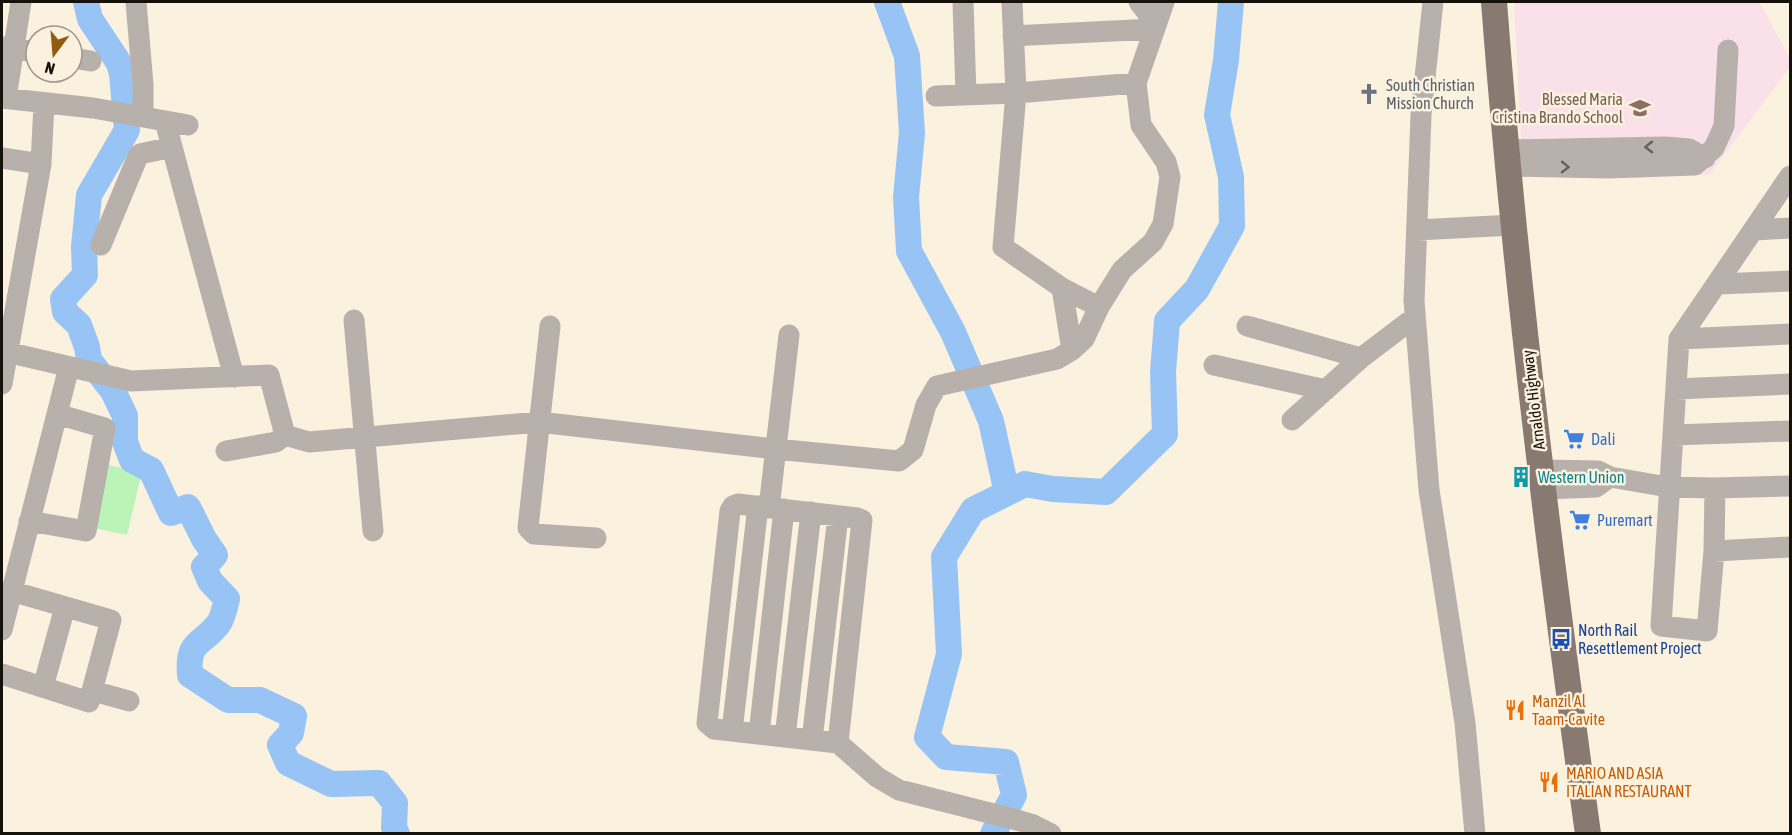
<svg xmlns="http://www.w3.org/2000/svg" width="1792" height="835" font-family="'Asap Condensed',sans-serif">
	<style>
		.education { fill: #fae0e8 }
		.green { fill: #bcf4b7 }
		.lines { fill: none; stroke-linecap: round; stroke-linejoin: round }
		.river { stroke: #97c4f5; stroke-width: 26 }
		.minor { stroke: #b8b0ab; stroke-width: 21 }
		.major { stroke: #887971; stroke-width: 26 }
		.oneway { stroke: #66615c }
		.labels { text-anchor: middle; stroke-width: 5; stroke-linejoin: round; paint-order: stroke }
		.worship-label { font-size: 16px; fill: #5b616d; stroke: #fbf1df; text-anchor: start }
		.education-label { font-size: 16px; fill: #785e54; stroke: #fbf1df; text-anchor: end }
		.street-label { font-size: 16px; fill: #15120c; stroke: #fbf1df }
		.shop-label { font-size: 16px; fill: #366cbe; stroke: #fbf1df; text-anchor: start }
		.culture-label { font-size: 16px; fill: #0d838f; stroke: #fbf1df; text-anchor: start }
		.transit-label { font-size: 16px; fill: #164399; stroke: #fbf1df; text-anchor: start }
		.food-label { font-size: 16px; fill: #c56008; stroke: #fbf1df; text-anchor: start }
	</style>
	<rect width="100%" height="100%" fill="#fbf1df"/>
	<path class="education" d="M1514,2H1759L1790,58V67L1709,175L1523,174Z"/>
	<path class="green" d="M109,465L142,472L127,535L94,528Z"/>
	<g class="lines">
		<path class="river" d="M86,2L90,19L119,63L122,74L127,130L89,195L84,247L85,275L63,299L65,312L79,325L87,347L89,360L113,391L125,416V442L132,460L151,470L171,513L188,507L204,539L215,555L204,567L210,581L227,599C225,606 223,617 219,623C202,646 187,639 190,675L228,700H260L294,716L291,733L280,745L288,763L331,784L379,783L395,803L394,827L397,834
			M887,2L907,56L912,133L906,197L909,251L953,332L991,421L1007,493
			M993,834L1014,795L1006,762L946,757L927,737L949,654L944,557L973,510L1025,484L1053,489L1106,492L1165,434L1163,372L1167,321L1197,289L1232,226L1231,177L1217,115L1226,60L1231,2"/>
		<path class="minor" d="M136,2L143,85V117
			M963,2L966,95
			M1012,2L1016,93L1003,247L1062,288L1099,307
			M1139,2L1156,24
			M1433,2L1421,115L1414,301L1429,490L1465,723L1475,834
			M1013,36L1154,29
			M2,47L36,52
			M72,58L91,61
			M936,96L1016,93L1136,83
			M2,98L93,108L188,125
			M6,98L21,2
			M165,121L234,377
			M1505,150L1665,147L1689,149L1705,158
			M2,158L41,164
			M1507,166L1608,168L1695,165L1714,148L1724,126L1728,50
			M1417,230L1513,225
			M1755,230L1790,228
			M101,245L138,156L140,154L172,147
			M1717,284L1790,281
			M1062,288L1072,350
			M354,320L373,531
			M550,326L528,528L534,534L596,538
			M1247,326L1361,358
			M1679,339L1790,334
			M2,351L131,381L269,375L285,435L309,442L539,422L775,449L899,461L913,450L926,405L937,386L1057,359L1072,350L1084,339L1099,307L1122,270L1153,242L1163,224L1170,177L1166,162L1141,125L1136,83L1164,2
			M1214,365L1326,390
			M2,384L41,164L44,103
			M1676,389L1790,384
			M1292,420L1361,358L1415,317
			M1673,435L1790,431
			M226,451L276,442L285,435
			M1541,470L1598,471L1610,477L1668,487L1715,488L1790,486
			M1715,488L1714,551L1707,631L1661,626L1679,339L1790,176
			M1544,489L1596,487L1610,477
			M738,504L857,518L862,520L838,743L714,729L707,723L730,511L733,506Z
			M769,508L789,335
			M29,521L86,531L105,428L57,414
			M1714,551L1790,547
			M2,630L69,367
			M2,674L89,702L111,620L11,591
			M43,687L65,607
			M93,691L129,701
			M732,731L758,506
			M759,734L784,509
			M785,737L811,512
			M812,740L838,516
			M838,743L877,777L899,790L1013,819L1031,824L1051,834"/>
		<path class="major" d="M1494,2C1515,280 1550,557 1588,834"/>
	</g>
	<defs><path id="oneway-chevron" d="M-2-3.5L2.5 0L-2 3.5" fill="none" stroke-width="1.6" stroke-linecap="round" stroke-linejoin="round" transform="scale(1.5)"/></defs>
	<g class="oneway">
		<use href="#oneway-chevron" transform="translate(1649 147) rotate(179)"/>
		<use href="#oneway-chevron" transform="translate(1565 167) rotate(1)"/>
	</g>
	<defs>
		<symbol id="church-bare" viewBox="-9 -9 18 18"><path d="M-1.2-6h2.4v3.5h3.3v2.4h-3.3V6h-2.4V-.1h-3.3v-2.4h3.3Z" fill="#6b7280" stroke="#fbf1df" stroke-width="2.5" paint-order="stroke"/></symbol>
		<symbol id="school-bare" viewBox="-9 -9 18 18"><path d="M0-5L7-2L0 1L-7-2ZM-4 1L0 2.5L4 1V4Q0 6-4 4Z" fill="#8d6e63" stroke="#fbf1df" stroke-width="2.5" paint-order="stroke"/></symbol>
		<symbol id="supermarket-bare" viewBox="-9 -9 18 18"><path d="M-6-5.5h2.5l.6 2H6L4.5 2H-2.5L-4.4-4H-6ZM-1.5 3.2a1.3 1.3 0 1 0 .1 0ZM3 3.2a1.3 1.3 0 1 0 .1 0Z" fill="#3f7fe0" stroke="#fbf1df" stroke-width="2.5" paint-order="stroke"/></symbol>
		<symbol id="building-bare" viewBox="-9 -9 18 18"><path d="M-4-6H4V6H1V3H-1V6H-4ZM-2.5-4.3h1.7v1.8h-1.7ZM.8-4.3h1.7v1.8H.8ZM-2.5-1h1.7V.8h-1.7ZM.8-1h1.7V.8H.8Z" fill="#0f9aa8" stroke="#fbf1df" stroke-width="2.5" paint-order="stroke"/></symbol>
		<symbol id="bus-bare" viewBox="-9 -9 18 18"><path d="M-5-6H5V4H4V6H2V4H-2V6H-4V4H-5ZM-3.5-4V0h7V-4ZM-3.5 1.2v1.5H-2V1.2ZM2 1.2v1.5H3.5V1.2Z" fill="#1a4fb4" stroke="#fbf1df" stroke-width="2.5" paint-order="stroke"/></symbol>
		<symbol id="restaurant-bare" viewBox="-9 -9 18 18"><path d="M-5-6h1v4h1v-4h1v4h1v-4h1v5L-1.5 .5V6h-2V.5L-5-1ZM5-6V6H3V1.5H1.5Q1.5-4 5-6Z" fill="#e8710a" stroke="#fbf1df" stroke-width="2.5" paint-order="stroke"/></symbol>
	</defs>
	<g fill-rule="evenodd">
		<use href="#church-bare" x="1354" y="79" width="30" height="30"/>
		<use href="#school-bare" x="1625" y="93" width="30" height="30"/>
		<use href="#supermarket-bare" x="1559" y="424" width="30" height="30"/>
		<use href="#building-bare" x="1506" y="462" width="30" height="30"/>
		<use href="#supermarket-bare" x="1565" y="505" width="30" height="30"/>
		<use href="#bus-bare" x="1546" y="624" width="30" height="30"/>
		<use href="#restaurant-bare" x="1500" y="695" width="30" height="30"/>
		<use href="#restaurant-bare" x="1534" y="767" width="30" height="30"/>
	</g>
	<g class="labels">
		<g class="worship-label">
			<text x="1386" y="91">South Christian<tspan x="1386" dy="18">Mission Church</tspan></text>
		</g>
		<g class="education-label">
			<text x="1623" y="105">Blessed Maria<tspan x="1623" dy="18">Cristina Brando School</tspan></text>
		</g>
		<g class="street-label">
			<text transform="translate(1533 400) rotate(-97)" y="6">Arnaldo Highway</text>
		</g>
		<g class="shop-label">
			<text x="1591" y="445">Dali</text>
			<text x="1597" y="526">Puremart</text>
		</g>
		<g class="culture-label">
			<text x="1538" y="483">Western Union</text>
		</g>
		<g class="transit-label">
			<text x="1578" y="636">North Rail<tspan x="1578" dy="18">Resettlement Project</tspan></text>
		</g>
		<g class="food-label">
			<text x="1532" y="707">Manzil Al<tspan x="1532" dy="18">Taam-Cavite</tspan></text>
			<text x="1566" y="779">MARIO AND ASIA<tspan x="1566" dy="18">ITALIAN RESTAURANT</tspan></text>
		</g>
	</g>
	<rect width="1792" height="835" fill="none" stroke="#15120c" stroke-width="6"/>
	<g transform="translate(54 54) rotate(196)"><circle r="28" fill="#fbf1df" stroke="#9f988b" stroke-width="1.5"/>
	<path d="M0-4.5L10 22L0 15L-10 22Z" fill="#905d0e"/>
	<text y="-9" font-size="16" font-weight="bold" text-anchor="middle" fill="#15120c">N</text>
	</g>
</svg>
